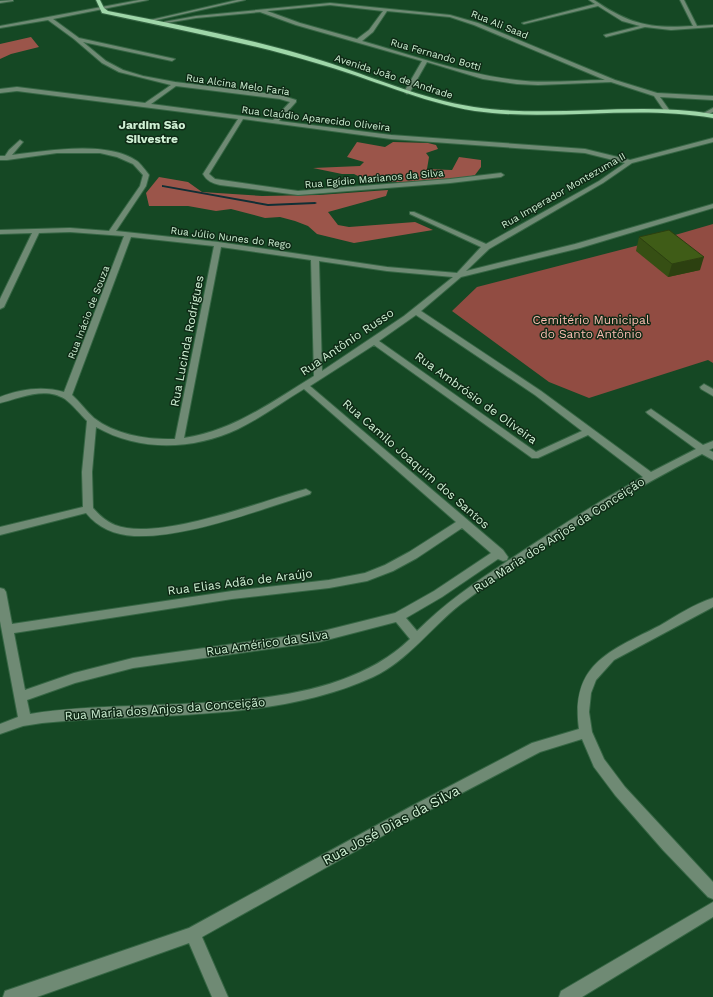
<svg xmlns="http://www.w3.org/2000/svg" width="713" height="997" font-family="'Work Sans',sans-serif">
	<style>
		.green { fill: #914c42 }
		.forest { fill: #9b554a }
		.lines { fill: none; stroke-linecap: round; stroke-linejoin: round }
		.stream { fill: #102f35; fill-rule: evenodd }
		.minor-casing { stroke: #366644; stroke-width: 2 }
		.major-casing { stroke: #366644; stroke-width: 2 }
		.minor { fill: #6f8a74; fill-rule: evenodd }
		.major { fill: #9fd7a9; fill-rule: evenodd }
		.wall { fill: #364f14 }
		.shaded-wall { fill: #2c4010 }
		.building { fill: #3f5c17; stroke: #2c4010 }
		.labels { text-anchor: middle; stroke-width: 3; stroke-linejoin: round; paint-order: stroke }
		.far-street-label { font-size: 10px; fill: #cff0d4; stroke: #0f2a16 }
		.far-quarter-label { font-size: 12px; font-weight: bold; fill: #cff0d4; stroke: #0f2a16 }
		.park-label { font-size: 12px; fill: #fbbcb1; stroke: #0f2a16 }
		.street-label { font-size: 12px; fill: #cff0d4; stroke: #0f2a16 }
		.near-street-label { font-size: 14px; fill: #cff0d4; stroke: #0f2a16 }
	</style>
	<rect width="100%" height="100%" fill="#154824"/>
	<path class="green" d="M713,224V363L708,360L589,398L549,382L452,311L477,287L651,242Z"/>
	<path class="forest" d="M31,37L39,47L11,54L0,59V44Z
		M357,142L385,147L393,142L428,143L436,145L438,149L426,153L429,157L427,169L452,170L459,157L481,160V167L475,175L461,179L416,182H370L354,174H342L313,168L360,166L364,162L347,157Z
		M159,177L188,182L202,192L262,196L319,195L388,190L386,196L328,212L338,225L349,227L415,222L433,230L354,243L317,234L308,226L295,221L280,217L265,218L231,209L216,211L188,206H149L146,193Z"/>
	<g class="lines">
		<path class="stream" d="M162,185L268,204L315,202L317,203L315,204L268,206L163,187H162Z"/>
		<defs>
			<path id="minor" d="M13,0V1L0,3V1Z
				M139,0H148L53,19L79,38L175,59L172,61L83,42L106,61L123,70L143,76L175,82L280,95L296,100V102L279,121L391,135L585,149L630,160L713,138V142L632,163L603,183L489,249L466,271L575,244L713,204V208L580,248L461,277L421,311L541,391L651,472L696,449L648,414L646,412L651,409L703,445L713,441V448L709,450L713,452V460L702,454C618,497 537,548 461,604C430,628 409,660 373,677C273,723 150,712 42,723L23,726L0,734V724L18,717L0,621V588L4,589L6,592L12,624L232,591L329,580L365,573L385,565L409,552L456,522L304,389C282,402 261,418 238,429C193,450 140,452 96,427L92,472L93,508C99,515 106,521 115,525C157,542 262,501 306,489L311,492L310,494C259,510 187,538 134,536C115,535 98,528 86,513L0,535V527L83,507L82,472L87,421C80,414 73,405 65,399C45,386 20,398 0,403V397C21,389 43,386 64,392L124,236L70,232L39,233L4,307L0,309V299L32,233L0,234V230L70,228L109,231L140,186L143,175L133,164L117,157L100,153H57L7,160H0V156H5L9,150L20,140L23,142L12,155C47,151 106,140 137,161C141,164 146,171 149,175L146,186L116,231L218,242L387,267L457,273L481,247L410,214V212H414L486,244L599,181L625,163L585,153L391,139L243,119L209,174L215,179L298,191L450,179L501,173L504,175L501,177L450,183L298,195L220,185C212,183 207,181 203,174L238,119L17,91L0,93V89L17,87L145,103L171,85L119,72L102,63L74,39L48,20L0,28V26ZM176,86L280,99L290,102L273,120L151,104ZM131,237L214,246L175,439C148,440 116,435 94,418C86,411 80,402 72,395ZM221,247L311,260L314,376C273,401 233,431 184,438ZM319,261L387,271L453,277L404,316L322,371ZM416,315L535,395L582,431L536,452L379,341ZM374,345L532,458H538L588,435L643,477C596,503 551,532 506,562C474,583 444,604 417,631L406,618L442,597L498,559L503,561L507,560L508,557L503,550L310,386ZM462,528L491,553L434,591L395,613L319,632L133,658L74,673L25,690L14,633L232,599L329,588L367,581L393,571L417,558ZM396,622L410,639C322,724 143,695 30,714L27,700L75,683L133,668L319,642Z
				M237,0H245L148,22L146,21Z
				M589,0H594C629,24 650,29 693,26L680,0H684L697,26L713,25V27L671,30L645,27L606,37L604,35L640,26L622,21L598,6L524,24L522,23L595,4Z
				M330,3L450,15L478,23L615,80L657,93L713,96V100L660,97L670,111L667,113L665,112L654,96L611,82L538,85L517,84L483,79L427,62L410,92L407,94L404,92L422,61L296,25L260,12L196,18L160,24L158,23L196,16ZM330,5L383,11L369,30L357,39L300,23L267,11ZM387,11L450,17L474,25L605,80C576,80 545,84 516,80C463,74 412,55 362,41L373,32Z
				M713,108V112L705,116L702,114Z
				M704,384L713,389V396L701,389L700,387Z
				M713,598V607L614,660L596,680L591,693L589,712L592,732L604,759L625,787L713,882V899L708,897L663,850L615,795L594,767L582,739L540,752L420,815L202,937L228,997H212L189,943L37,997H3L5,991L189,928L410,807L532,743L579,729C570,664 610,651 659,626C676,616 694,604 713,598Z
				M713,902V917L582,997H559L561,991Z"/>
			<path id="major" d="M96,0H100L104,8L108,11C180,25 253,39 323,61C373,77 422,99 474,107C553,119 634,101 713,114V118C634,104 554,122 475,111C420,102 370,78 316,63C246,42 174,29 102,13Z"/>
		</defs>
		<use href="#minor" class="minor-casing"/>
		<use href="#major" class="major-casing"/>
		<use href="#minor" class="minor"/>
		<use href="#major" class="major"/>
	</g>
	<path class="wall" d="M639,237L700,270L668,277L636,251Z"/>
	<path class="shaded-wall" d="M704,257L700,270L668,277L672,264Z"/>
	<path class="building" d="M669,230L704,257L672,264L639,237Z"/>
	<g class="labels">
		<g class="far-street-label">
			<text transform="translate(500 24) rotate(22)" y="4">Rua Ali Saad</text>
			<text transform="translate(436 54) rotate(16)" y="4">Rua Fernando Botti</text>
			<text transform="translate(394 76) rotate(18)" y="4">Avenida João de Andrade</text>
			<text transform="translate(238 84) rotate(8)" y="4">Rua Alcina Melo Faria</text>
			<text transform="translate(316 118) rotate(7)" y="4">Rua Claúdio Aparecido Oliveira</text>
			<text transform="translate(374 178) rotate(-5)" y="4">Rua Egídio Marianos da Silva</text>
			<text transform="translate(563 190) rotate(-30)" y="4">Rua Imperador Montezuma II</text>
			<text transform="translate(231 237) rotate(7)" y="4">Rua Júlio Nunes do Rego</text>
			<text transform="translate(88 312) rotate(-69)" y="4">Rua Inácio de Souza</text>
		</g>
		<g class="far-quarter-label">
			<text x="152" y="129">Jardim São<tspan x="152" dy="14">Silvestre</tspan></text>
		</g>
		<g class="park-label">
			<text x="591" y="324">Cemitério Municipal<tspan x="591" dy="14">do Santo Antônio</tspan></text>
		</g>
		<g class="street-label">
			<text transform="translate(187 341) rotate(-79)" y="4">Rua Lucinda Rodrigues</text>
			<text transform="translate(347 342) rotate(-34)" y="4">Rua Antônio Russo</text>
			<text transform="translate(476 398) rotate(36)" y="4">Rua Ambrósio de Oliveira</text>
			<text transform="translate(416 464) rotate(41)" y="4">Rua Camilo Joaquim dos Santos</text>
			<text transform="translate(559 535) rotate(-33)" y="4">Rua Maria dos Anjos da Conceição</text>
			<text transform="translate(240 582) rotate(-7)" y="4">Rua Elias Adão de Araújo</text>
			<text transform="translate(267 643) rotate(-8)" y="4">Rua Américo da Silva</text>
			<text transform="translate(165 709) rotate(-4)" y="4">Rua Maria dos Anjos da Conceição</text>
		</g>
		<g class="near-street-label">
			<text transform="translate(391 825) rotate(-28)" y="5">Rua José Dias da Silva</text>
		</g>
	</g>
</svg>
